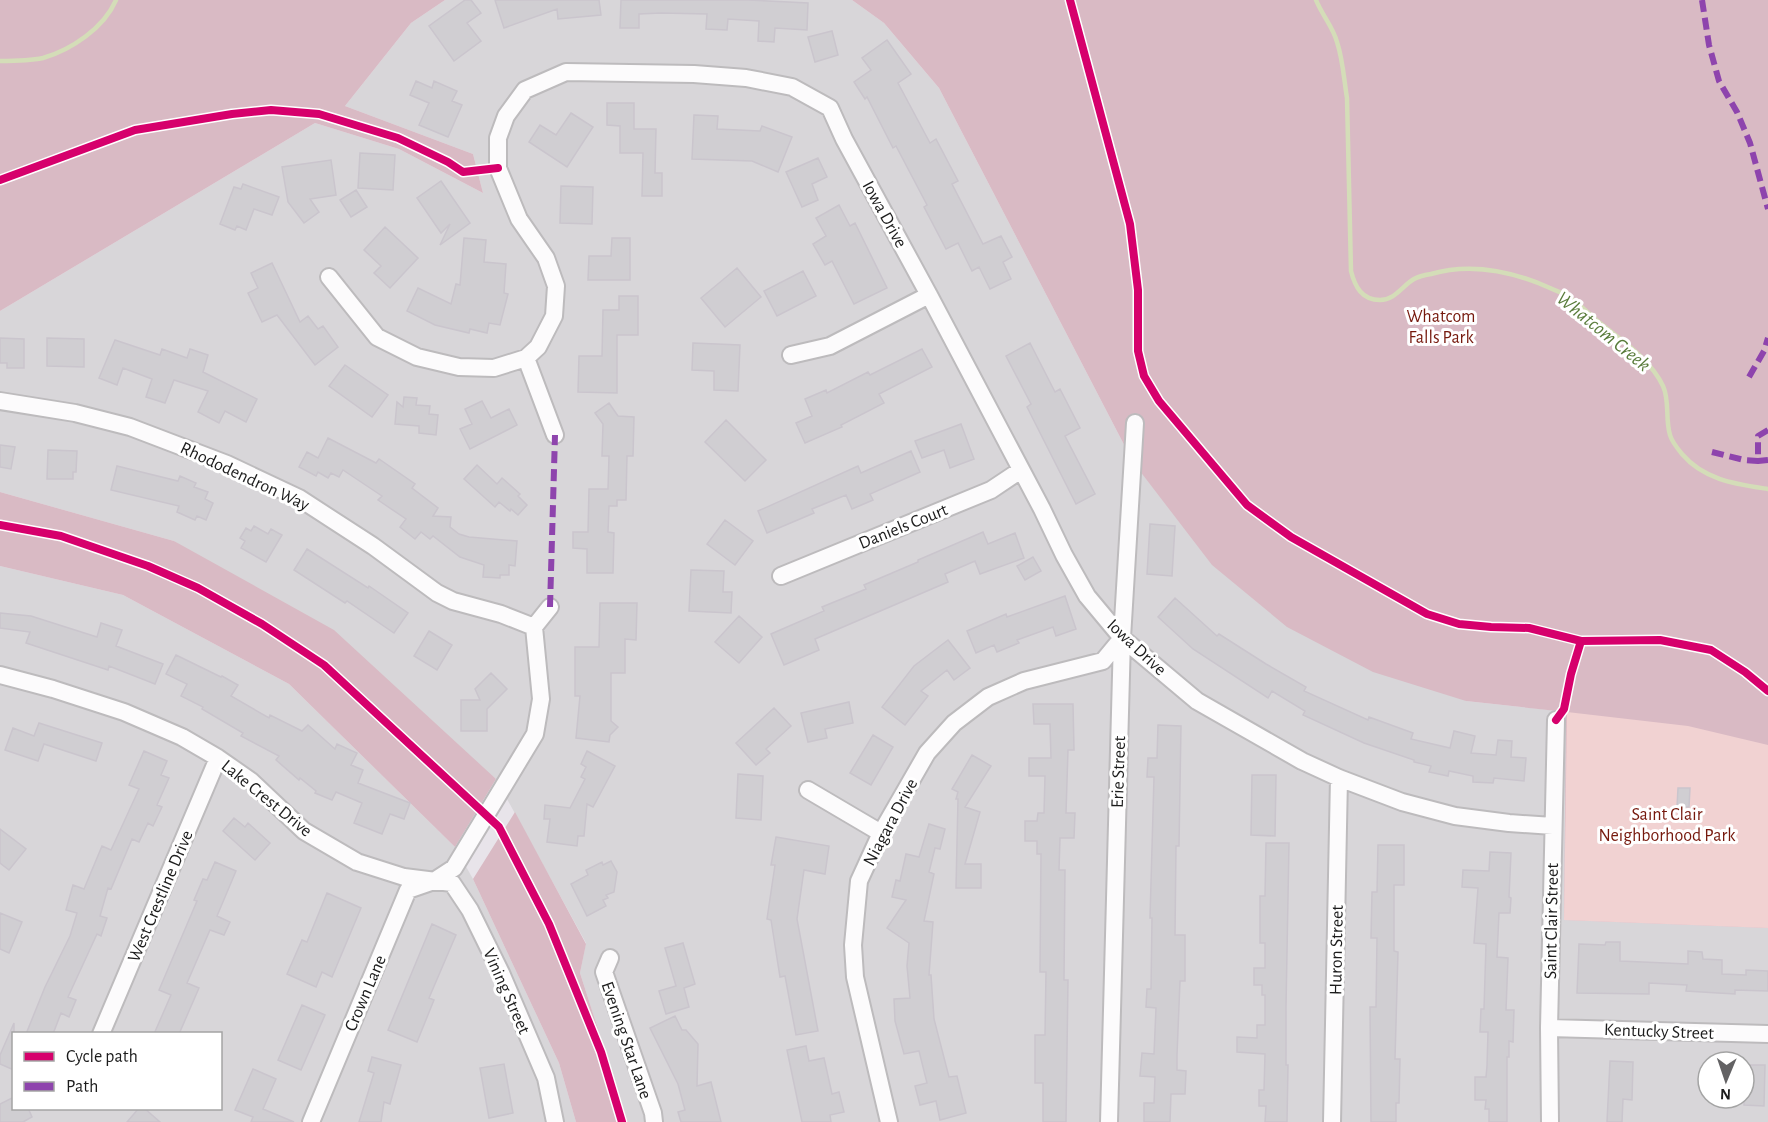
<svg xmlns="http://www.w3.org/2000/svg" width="1768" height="1122" font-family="'Alegreya Sans',sans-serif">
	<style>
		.residential { fill: #d8d6d9; fill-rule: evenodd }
		.forest { fill: #d9bac4 }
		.park { fill: #f1d2d2 }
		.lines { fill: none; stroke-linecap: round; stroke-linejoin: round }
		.stream { stroke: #d4ddb8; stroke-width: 4.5 }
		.building { fill: #d0ced2; stroke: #cac5cd; stroke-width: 1.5 }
		.minor-casing { stroke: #bdbbbd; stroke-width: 20 }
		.minor { stroke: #fcfbfc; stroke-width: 16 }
		.quiet { stroke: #8e44ad; stroke-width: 6; stroke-dasharray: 12 6; stroke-linecap: butt }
		.cycleway-casing { stroke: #fff; stroke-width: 11 }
		.cycleway { stroke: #d6006c; stroke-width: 8 }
		.labels { text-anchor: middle; stroke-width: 6; stroke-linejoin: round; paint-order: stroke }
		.street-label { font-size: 18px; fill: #1c1c1c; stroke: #fff }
		.park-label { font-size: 18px; fill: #76190d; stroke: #fff }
		.water-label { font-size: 20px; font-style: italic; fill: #587b3a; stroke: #fff }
	</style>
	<rect width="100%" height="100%" fill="#e8e4ea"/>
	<path class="residential" d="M445,0H852L884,23L939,88L1133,462L1466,701L1567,712L1564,920L1768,928V1122H628L580,973L586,943L496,779L174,541L0,492V311L315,123L399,149L483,193L473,154L345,106L411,23ZM1708,1062H1744V1098H1708Z
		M0,566L123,595L289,684L455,847L473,879L559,1063L576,1122H0ZM14,1034H220V1108H14Z"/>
	<path class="forest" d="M0,0H445L411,23L345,106L473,154L483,193L399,149L315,123L0,311Z
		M852,0H1768V928L1564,920L1566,712L1466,701L1373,672L1287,627L1212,565L1133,462L939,88L884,23Z
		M0,492L174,541L334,630L496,779L455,847L289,684L123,595L0,566Z
		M515,812L586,944L580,973L628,1122H576L559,1063L473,879Z"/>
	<path class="park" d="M1567,712L1688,726L1768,745V928L1564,920Z"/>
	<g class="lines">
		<path class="stream" d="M1316,0C1322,15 1333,27 1337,42C1343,60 1344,80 1347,98L1351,271C1355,287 1362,300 1380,300C1395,300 1402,286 1414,279C1419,276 1425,275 1431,274C1472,262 1512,271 1550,288C1556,291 1562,292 1567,296C1577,302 1586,311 1595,319C1618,338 1650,358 1663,386C1670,401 1665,419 1670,435C1672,442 1677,448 1682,454C1704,480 1736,484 1768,489
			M0,61C14,61 29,61 43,58C71,50 104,28 116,0"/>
	</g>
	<path class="building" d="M465,0H471L481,13L467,23L481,41L454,61L429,26Z
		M495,0H599L601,15L558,19L557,9L504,28Z
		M621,0H749L808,3L807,30L775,28L774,42L758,41L759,21L728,19L727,30L706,29L707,14L661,13L639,14V28H620Z
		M832,31L838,55L815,62L808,37Z
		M887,40L911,74L898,83L930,143L936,139L958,181L952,184L983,244L1001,236L1012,257L1003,262L1011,279L990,289L979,267L972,271L958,243L946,249L924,207L927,205L896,146L893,148L867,97L865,99L854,82L871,70L862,58Z
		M416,81L432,88L434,81L457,91L452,101L462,105L448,137L419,125L429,103L410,95Z
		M607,103H634V129H656L655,173H662V196H642L643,153H620V126L607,125Z
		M571,113L593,127L567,167L529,142L540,125L556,135Z
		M694,115L718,116L717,129L760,131L762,126L792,137L778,172L752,161L692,159Z
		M360,153L395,155L393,190L358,188Z
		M818,158L827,177L812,184L818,200L802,207L786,172Z
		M331,160L336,195L310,199L319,212L304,223L288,202L282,167Z
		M441,181L470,223L440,245L450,224L441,233L417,198Z
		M243,184L279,197L272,215L254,209L246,230L237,226L235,230L220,224L234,187L241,189Z
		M561,186L593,187L592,224L560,223Z
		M356,190L367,207L351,217L340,200Z
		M839,205L850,226L855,223L887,288L854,304L832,261L825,265L813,244L826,236L816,218Z
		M385,227L418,258L390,288L374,273L381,266L364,250Z
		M464,238L486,240L484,262L506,264L504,293L508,294L500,325L489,323L487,333L470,329L469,333L435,325L407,311L418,288L451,304L456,284L460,285Z
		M612,238H630V280H588L589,256H611Z
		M272,263L300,322L308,316L318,329L323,326L338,347L315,365L277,315L262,322L248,293L258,288L251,273Z
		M737,268L761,297L725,327L701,298Z
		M803,271L816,296L777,316L764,291Z
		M619,296H638V335H617V393L578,392L579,356H602L603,310H619Z
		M0,338L24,339V368H7V363H0Z
		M47,338L84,339V367L47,366Z
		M115,340L160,355L162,349L187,358L190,349L208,355L203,372L257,399L246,422L225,411L219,423L198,412L208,391L174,380L165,403L146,397L152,379L123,368L117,385L99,378Z
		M693,343L740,345L738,391L714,390V371L692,370Z
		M1030,343L1055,392L1060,389L1080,428L1065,436L1095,494L1076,504L1027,407L1031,404L1006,356Z
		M922,349L932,367L879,394L884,403L841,425L842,427L805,443L796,423L812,416L805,399L826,390L827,393L868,372L870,375Z
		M345,365L388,395L372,417L329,386Z
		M404,397L417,398L416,405L430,406L429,414L438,415L436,435L419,433V426L395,424L397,402L403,407Z
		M482,401L491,418L509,409L517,425L470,449L460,429L472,424L465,409Z
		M609,403L618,416L634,417L633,456H627L626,500H617V506H609L608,532L614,533L613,573H587V549L573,548V532H588L589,489H608L609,456H602L603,424L595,413Z
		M726,420L766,460L745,481L705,442Z
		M961,424L974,459L950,468L944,450L922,458L915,441Z
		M328,438L376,463L379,459L415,484L412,488L438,508L433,516L451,517L450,527L459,534L469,537L517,541L515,566L509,565V575H500V578L483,577L484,565L460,557L433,536L430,539L421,532L415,539L400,527L406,519L378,500L382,496L343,470L339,477L331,473L328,478L318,472L316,476L299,467L307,452L318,458Z
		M0,445L15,447L11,469L0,467Z
		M48,450L77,451L76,472H73V479H47Z
		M911,451L920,472L870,494L873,500L852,509L846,495L812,509L814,513L767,533L758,511L858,466L861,473Z
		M477,465L497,484L502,478L520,494L518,496L527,505L518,515L511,509L510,511L499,502L495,507L464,479Z
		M117,466L178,481L180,476L196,483L194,487L208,492L205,499L213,503L206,520L197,516L195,520L177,512L179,506L111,490Z
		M725,520L753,541L735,565L707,544Z
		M1150,524L1175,526L1172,576L1147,574Z
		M254,526L268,534L271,529L282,535L266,562L241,548L245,541L240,538L246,528L251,531Z
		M983,532L988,544L1015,533L1024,558L980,574L975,561L945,574L948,582L815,639L819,650L784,665L771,634L824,611L822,607L866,589L864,585L918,562V560Z
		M307,549L368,588L369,586L408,613L394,633L347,601L345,603L294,570Z
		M1033,557L1041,571L1025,580L1017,566Z
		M691,570L724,571L723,592H732L731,613L689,611Z
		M1065,596L1076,629L1056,636L1053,627L1017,640L1019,643L997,652L994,645L976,653L967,631L1006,614L1007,617Z
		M1175,598L1217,636L1219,634L1266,664L1306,687L1304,691L1368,720L1369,717L1413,733L1411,739L1450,748L1454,731L1475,736L1471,753L1496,755L1498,740L1512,741L1511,757L1526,758L1524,781L1494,778L1493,783L1473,782V776L1449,771L1448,776L1429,772L1431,766L1414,762V760L1364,743L1303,715L1305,711L1272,691L1268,698L1193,649L1158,617Z
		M600,603H637L636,640L625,639V673H611V721L618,727L610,735L609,742L576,738L580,696H575V647H599Z
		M0,613L31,616L97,637L101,623L122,630L116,646L163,664L155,684L109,666L108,670L26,643L30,632L0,628Z
		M739,616L762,637L739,663L715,642Z
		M429,631L452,645L437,670L414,656Z
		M948,640L970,668L954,680L947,670L921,691L928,696L905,725L882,707L914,666Z
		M176,655L221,677L222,676L238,685L231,696L269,718L270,715L302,731L308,725L335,749L337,744L357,753L351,765L363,770L358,783L410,803L404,819L390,814L382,834L354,823L362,803L336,792L332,800L315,793L316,791L300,778L299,780L276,760L279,756L241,736L243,733L202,709L203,707L181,696L187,684L166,674Z
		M491,673L507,689L487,709V731H461V700H480L475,689Z
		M849,702L853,723L825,729L827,738L808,742L801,713Z
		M1033,704H1073L1074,750H1068L1066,813H1075L1074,838H1060L1059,870H1065L1064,980H1068L1066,1122H1043V1083H1035V1035H1045L1046,972H1040L1041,854H1037V841H1025V821H1037L1038,813H1044L1045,776H1029V758H1051L1050,724H1034Z
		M774,708L791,726L766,749L770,753L756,765L736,743Z
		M39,723L102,743L96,761L44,744L38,761L5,750L13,728L34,736Z
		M1158,725L1181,726L1179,846H1176L1175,935H1185V981H1180L1177,1055V1070L1186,1071L1185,1094H1171L1170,1122H1144V1103H1154L1155,1077L1140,1076L1142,1053L1154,1054L1156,1008L1146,1007L1147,989H1151L1152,918H1150L1154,777H1147L1148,758H1157Z
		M873,735L893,747L871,785L850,773Z
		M144,751L167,761L161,775L169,778L157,805L162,807L153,826L148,823L139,842L132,839L111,889L108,888L100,916L107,918L101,936L97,934L68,997L76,1000L69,1017L61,1013L53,1034H26L45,987L70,936L77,913L66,910L73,885L84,889L102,846L111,850L139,789L129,785Z
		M587,751L615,766L593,807L587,804L584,836H578L577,846L547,842L550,819H544L545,805L570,808L585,779L581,777L586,767L581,764Z
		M972,755L991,766L965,807L980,812L965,864H981V888H956L958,799H956L958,792L952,789Z
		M738,774L763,776L761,820L736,818Z
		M1252,775H1276L1275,836L1251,835Z
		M1678,788H1690L1689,807H1677Z
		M234,818L245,827L248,823L270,843L255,860L223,831Z
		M929,824L945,829L940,849L935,848L929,872L934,874L924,921L933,922L929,975H931L934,1019L949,1077L957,1076L966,1113L940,1120L936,1101L920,1105L915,1086L927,1083L919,1051L904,1054L895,1021L894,999L910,998L907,966L909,943L887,928L906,900L892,897L896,880L900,881L906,854L919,857Z
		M0,829L26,849L9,870L0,863Z
		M776,837L829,846L825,874L804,870L797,919L818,1031L796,1035L785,976L780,977L771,920L767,919L775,865H771Z
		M1266,843H1289L1286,1007V1065H1288L1287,1122H1265L1266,1106H1259V1090H1264L1265,1054L1237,1052V1037L1257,1038V1025H1265V995H1262V985H1254V968H1265V943H1260V896H1265Z
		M1378,845H1404V885H1394V951L1398,952L1395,1059H1400L1399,1103H1396V1122H1371L1370,1007H1376L1377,938H1371L1372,892H1377Z
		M1490,852L1511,853L1509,897L1511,898L1510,913H1499L1497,957L1508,958L1506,1010H1514L1513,1042L1509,1041V1057H1507V1122H1489V1109H1485L1486,1100H1475V1077H1486L1487,1066L1488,1032H1480L1481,1009H1484L1486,944L1474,943L1478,888L1462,887L1463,870L1489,871Z
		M611,861L617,872L614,892L606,895L608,898L603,900L606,906L587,916L571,884L588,875L586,870L602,862L603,865Z
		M215,862L236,871L217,916L230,922L224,935L210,930L187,983L199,988L179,1034H154L171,995L159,990L197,901L194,900L203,879L207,880Z
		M327,893L361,908L332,977L322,972L316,987L287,974L302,940L307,942Z
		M0,913L22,922L9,953L0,949Z
		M432,924L456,935L429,998L434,1000L417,1042L388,1030Z
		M1606,942H1620V961L1688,964V951L1702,952L1703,959L1722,960V974L1746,975V970L1768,971V991L1735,990V994L1718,993L1686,991L1687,985L1649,983V994L1577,993L1579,944L1605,945Z
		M683,943L695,984L684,988L689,1007L666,1014L659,991L676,986L665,948Z
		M302,1005L325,1015L301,1070L278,1060Z
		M675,1016L682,1030H686L698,1044L697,1086L711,1082L721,1122H681L678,1112L685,1110L678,1084L650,1028Z
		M14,1023V1070L0,1064V1055Z
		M806,1046L809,1061L824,1058L832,1094L839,1092L844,1112L830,1115L831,1122H802L787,1050Z
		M372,1057L401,1065L390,1104L384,1102L381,1122H359L374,1073L368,1071Z
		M1610,1061L1633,1062L1632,1100L1623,1099L1622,1122H1607Z
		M504,1064L513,1113L489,1118L480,1068Z
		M1744,1065H1765L1764,1106L1744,1105Z
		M253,1069L276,1079L263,1109L294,1122H251L253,1117L235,1110Z
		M14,1097V1108H28L32,1117L23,1122H0V1104Z
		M139,1108H144L160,1122H127Z"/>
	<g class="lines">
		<defs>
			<path id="minor" d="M329,277L377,337L417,357L459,367L494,368L526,358L538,347L554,316L556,286L546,258L519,219L498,168V138L506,116L525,90L566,72L694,74L746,78L792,87L830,108L844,139L929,295L1042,509L1064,555L1087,596L1122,638L1197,701L1302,761L1339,778L1402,802L1455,816L1509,823L1553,826
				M791,355L830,346L929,295
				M526,358L555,435
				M0,401L75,413L130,427L227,464L299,498L373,546L437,593L453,601L501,614L534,627L541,699L535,734L454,868L434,881L408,890L311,1122
				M781,576L991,490L1021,470
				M534,627L550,607
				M0,675L53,689L124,712L182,737L218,758L251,781L304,831L357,862L404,877L452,883L470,910L501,973L546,1078L555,1122
				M808,790L881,833
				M610,958L604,972L653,1113L654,1122
				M1549,1028L1768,1034
				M101,1034L218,758
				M889,1122L855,977L853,945L859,881L881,833L927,753L954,723L988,697L1024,681L1103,661L1122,638
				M1109,1122L1122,638L1135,423
				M1332,1122L1339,778
				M1550,1122L1549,1028L1556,720"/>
		</defs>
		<use href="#minor" class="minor-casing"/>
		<use href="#minor" class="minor"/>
		<path class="quiet" d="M1702,0L1709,45L1719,81L1737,112L1750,143L1768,209
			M1749,377L1764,351L1768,338
			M1768,430L1758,436V461L1768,460
			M1712,452L1744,460L1758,461
			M550,607L555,435"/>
		<defs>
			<path id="cycleway" d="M1070,0L1130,224L1138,290V351L1144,376L1159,401L1247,505L1291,537L1427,614L1459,624L1491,627L1529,628L1581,641L1660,640L1711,650L1745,672L1768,691
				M0,180L135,130L232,114L271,110L319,114L398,138L448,162L463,172L498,168
				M0,525L61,536L148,566L198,588L262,624L324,665L499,827L549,924L601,1052L622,1122
				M1556,720L1564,709L1571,674L1581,641"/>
		</defs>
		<use href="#cycleway" class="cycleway-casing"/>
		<use href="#cycleway" class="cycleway"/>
	</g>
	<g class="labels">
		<g class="street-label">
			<text transform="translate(885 214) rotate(61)" y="6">Iowa Drive</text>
			<text transform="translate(245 476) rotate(25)" y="6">Rhododendron Way</text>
			<text transform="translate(903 526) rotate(-22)" y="6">Daniels Court</text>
			<text transform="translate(1137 647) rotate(43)" y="6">Iowa Drive</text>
			<text transform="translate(1118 772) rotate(-88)" y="6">Erie Street</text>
			<text transform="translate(267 798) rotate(39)" y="6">Lake Crest Drive</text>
			<text transform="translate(890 822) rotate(-62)" y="6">Niagara Drive</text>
			<text transform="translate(160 896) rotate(-67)" y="6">West Crestline Drive</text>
			<text transform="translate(1551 921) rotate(-89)" y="6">Saint Clair Street</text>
			<text transform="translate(1336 950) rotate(-89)" y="6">Huron Street</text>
			<text transform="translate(507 991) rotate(66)" y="6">Vining Street</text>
			<text transform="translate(365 993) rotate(-67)" y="6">Crown Lane</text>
			<text transform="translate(1659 1031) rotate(2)" y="6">Kentucky Street</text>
			<text transform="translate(627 1040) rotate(71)" y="6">Evening Star Lane</text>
		</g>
		<g class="park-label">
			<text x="1441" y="322">Whatcom<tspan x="1441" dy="21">Falls Park</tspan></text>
			<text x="1667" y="820">Saint Clair<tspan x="1667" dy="21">Neighborhood Park</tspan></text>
		</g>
		<g class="water-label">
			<text transform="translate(1604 331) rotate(39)" y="7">Whatcom Creek</text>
		</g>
	</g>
	<rect x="12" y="1032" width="210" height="78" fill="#ffffff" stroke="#a4a4a4" stroke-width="1.5"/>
	<rect x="24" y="1052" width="30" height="9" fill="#d6006c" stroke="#a4a4a4" stroke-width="1.5"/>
	<text x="66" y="1062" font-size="18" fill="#1c1c1c">Cycle path</text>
	<rect x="24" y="1082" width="30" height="9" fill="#8e44ad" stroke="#a4a4a4" stroke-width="1.5"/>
	<text x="66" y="1092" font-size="18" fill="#1c1c1c">Path</text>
	<g transform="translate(1726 1080) rotate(182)"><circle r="28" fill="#ffffff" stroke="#a4a4a4" stroke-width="1.5"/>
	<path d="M0-4.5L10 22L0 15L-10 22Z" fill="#636264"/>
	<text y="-9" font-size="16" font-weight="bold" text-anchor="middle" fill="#1c1c1c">N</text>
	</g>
</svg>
